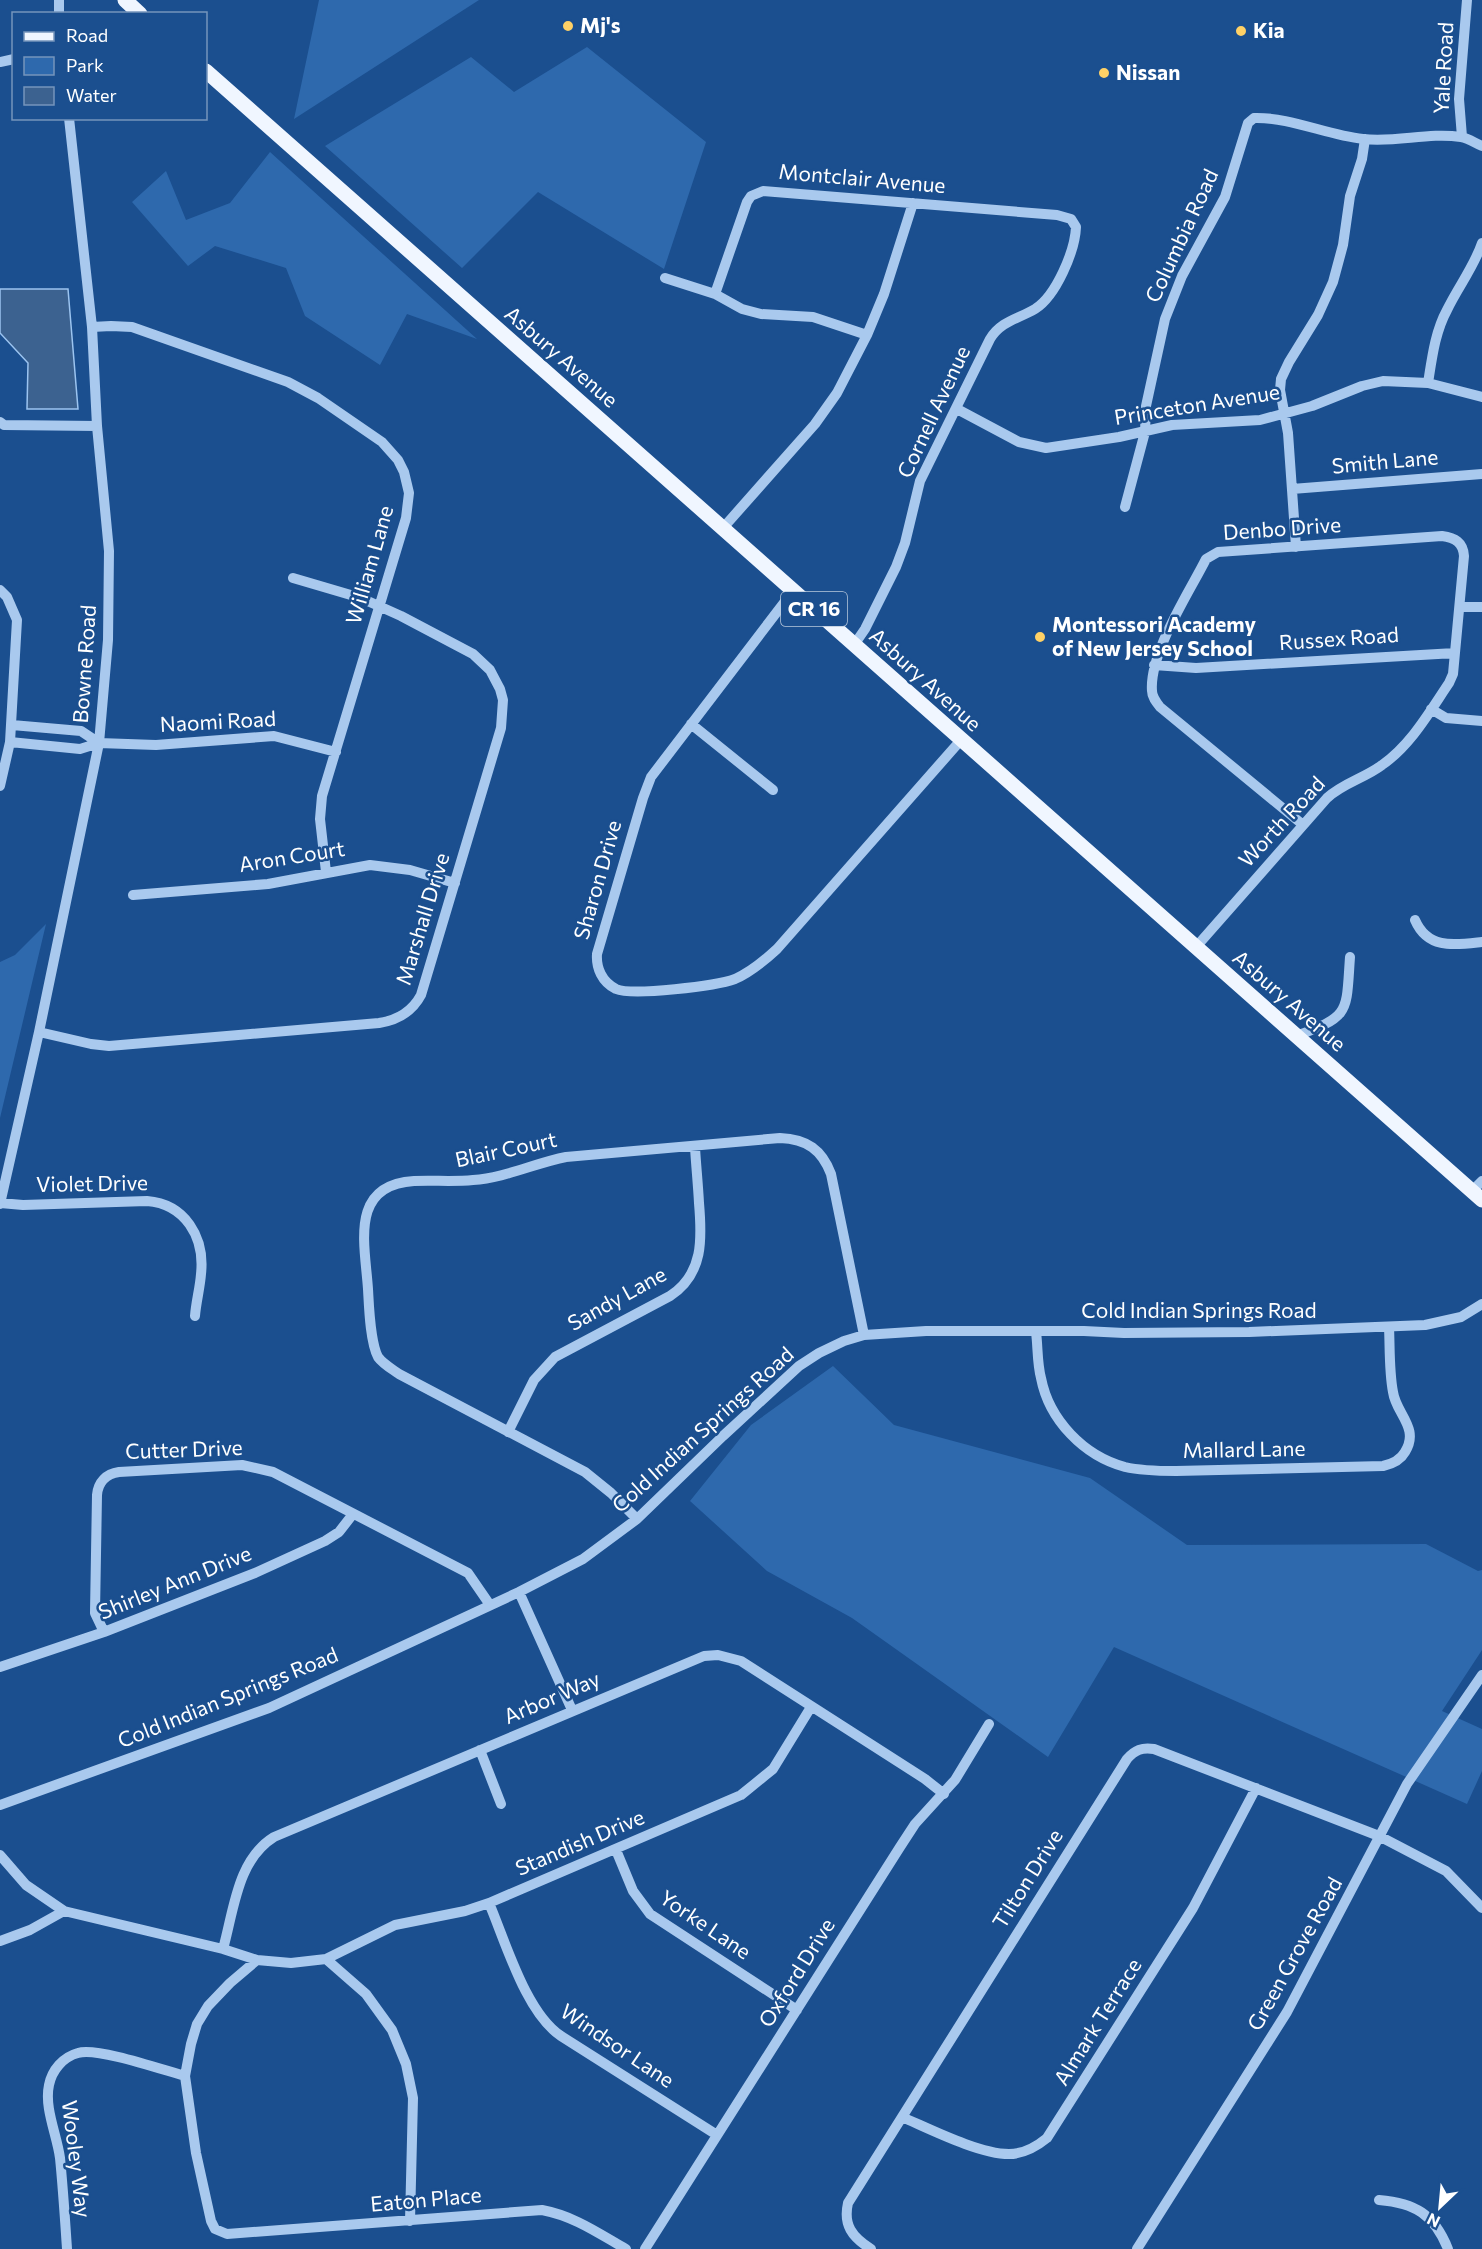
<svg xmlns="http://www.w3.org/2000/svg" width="1482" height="2249" font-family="Commissioner,sans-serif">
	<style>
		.green { fill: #2e69ad }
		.water { fill: #3c6290; stroke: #9cc4f0; stroke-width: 1.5 }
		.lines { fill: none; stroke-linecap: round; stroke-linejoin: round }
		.minor { stroke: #a9c9ee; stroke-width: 10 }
		.major { stroke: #f0f6ff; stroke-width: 15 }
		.poi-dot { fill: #ffd166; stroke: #1b4f8f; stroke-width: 2 }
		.labels { text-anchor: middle; stroke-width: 5; stroke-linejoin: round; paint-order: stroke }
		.shield { fill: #1b4f8f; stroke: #bbcadd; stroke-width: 1.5 }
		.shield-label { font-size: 20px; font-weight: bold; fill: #fff }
		.poi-label { font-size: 21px; font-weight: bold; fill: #fff; stroke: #1b4f8f; text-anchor: start }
		.street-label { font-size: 21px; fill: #fff; stroke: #1b4f8f }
	</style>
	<rect width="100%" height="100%" fill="#1b4f8f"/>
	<path class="green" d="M319,0H479L294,119Z
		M587,47L706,142L664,269L538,192L462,268L325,146L471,57L514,92Z
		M270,152L477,339L407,314L380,365L305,316L286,268L215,246L188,266L132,202L166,171L186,220L230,203Z
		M46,924L0,1118V962L15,955Z
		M833,1366L894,1425L1090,1478L1187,1545L1426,1544L1478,1571L1482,1570V1650L1442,1711L1482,1729V1771L1467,1804L1114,1647L1048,1757L852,1618L767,1571L690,1501L751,1425Z"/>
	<path class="water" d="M0,289H68L78,409H27L28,363L0,333Z"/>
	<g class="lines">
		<path class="minor" d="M59,14V0
			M0,62L14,59
			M1462,137L1459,99L1467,0
			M665,278L715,294L742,309L761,314L813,317L867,335
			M715,294L747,202L751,196L763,191L1057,215L1071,219L1076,227C1075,251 1056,296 1035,309C1018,319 1001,321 990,339L920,481L905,543L896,567L865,629L854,645
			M92,327L111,326L132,327L288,382L318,398L382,442L398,460L404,472L409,493L406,518L322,796L320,819L326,872
			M1428,383C1432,358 1435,332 1447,310C1458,287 1474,267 1482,243
			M957,409L1019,442L1046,448L1119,437L1172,425L1260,420L1312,406L1362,386L1383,381L1428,383L1482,397
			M0,422L4,425L97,426
			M1292,489L1482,474
			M1125,507L1145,432L1146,406L1165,319L1182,276L1225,197L1248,123L1254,118C1291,117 1326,135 1363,139C1396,143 1428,132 1461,137C1468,138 1475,143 1482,146
			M723,528L815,424L837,393L867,335L884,294L913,203
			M1296,547L1288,433L1280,390L1281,379L1289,362L1318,315L1333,282L1343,245L1350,196L1362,159L1365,139
			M0,590L7,597L17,620L10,742L0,786
			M793,591L651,777L643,798L597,954C596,968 602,982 616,989C633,996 716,986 735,979C751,972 764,961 777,949L961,740
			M1460,607H1482
			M1154,665L1196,668L1455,653
			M1431,709L1446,718L1482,721
			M691,724L773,790
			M12,725L81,731L99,743
			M10,742L80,749L99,743L156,745L274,736L336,752
			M133,895L268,884L370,865L410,870L455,883
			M1415,920C1428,950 1455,945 1482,942
			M1196,947L1327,798C1343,783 1365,778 1382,765C1411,745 1430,711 1449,683L1453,674L1464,556C1463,542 1455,538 1442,536L1218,552L1206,559C1189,593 1149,653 1152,691C1152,697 1156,702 1160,707L1302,824
			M39,1032L91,1044L109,1046L379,1023C398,1020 412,1012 421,995L501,728L503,700L500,689L490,670L473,654L401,616L361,598L293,578
			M1296,1036C1351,1016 1346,1013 1350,957
			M1472,1191L1482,1181
			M0,1203L23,1205L147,1201C185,1204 205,1237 201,1274C200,1288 196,1302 195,1316
			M0,1204L39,1032L99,743L108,640L109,551L97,426L92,327L69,118
			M1036,1332C1038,1347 1037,1363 1041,1378C1049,1420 1084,1456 1125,1467C1142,1471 1159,1471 1176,1471L1383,1466C1392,1464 1400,1461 1405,1452C1420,1428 1396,1414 1393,1392C1389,1371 1390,1348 1389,1327
			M508,1432L534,1380L555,1357L670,1296C704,1274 702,1238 699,1203C698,1184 696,1165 695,1147
			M637,1519L611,1493L585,1472L399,1374C392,1369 383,1364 378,1357C370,1342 369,1306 368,1289C365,1244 349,1185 414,1181C433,1180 453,1182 473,1180C505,1178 535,1163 566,1157L780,1138C807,1139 822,1150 831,1174L864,1335
			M519,1592L572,1710
			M104,1632L95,1613L97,1495C98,1482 106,1474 119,1472L242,1465L273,1472L468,1573L490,1605
			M0,1667L104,1632L255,1573L325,1541L339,1532L353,1514
			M480,1750L501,1804
			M0,1805L269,1708L519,1592L583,1559L637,1519L723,1436L799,1366L819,1353L844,1341L864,1335L926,1331H1084L1124,1333L1249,1332L1425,1325L1461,1317L1482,1304
			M616,1850L633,1891L650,1914L797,2010
			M0,1855L26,1885L64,1911L223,1949L257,1960
			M489,1903C506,1943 526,2013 561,2036L717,2135
			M0,1941L30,1930L64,1911
			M223,1949C234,1910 237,1860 274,1837L704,1656L718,1655L741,1661L925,1779L944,1794
			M326,1959L395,1925L465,1911L489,1903L741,1795L773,1769L811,1707
			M902,2117C930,2129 979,2154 1009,2154C1024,2154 1036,2147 1047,2138L1193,1908L1256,1788
			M1379,2200C1415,2203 1434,2214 1448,2249
			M410,2221L413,2098L406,2064L392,2030L366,1994L326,1959L291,1963L257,1960L230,1983L208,2006L197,2024L191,2044L185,2076L196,2153L211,2221L215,2229L227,2234L542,2210C574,2216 598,2233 626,2249
			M67,2249C65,2219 63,2188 60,2158C57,2135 44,2108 49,2085C52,2070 63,2057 78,2053C97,2047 163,2070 185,2076
			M645,2249L900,1847L915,1824L955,1780L989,1724
			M871,2249C852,2237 843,2225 848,2203L1127,1759C1135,1750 1142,1747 1154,1749L1379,1836L1446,1871L1482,1908
			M1137,2249L1287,2012L1407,1784L1482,1675"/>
		<path class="major" d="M125,0L140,14
			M206,71L1482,1200"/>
	</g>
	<g class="poi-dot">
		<circle cx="568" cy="26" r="6"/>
		<circle cx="1241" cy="31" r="6"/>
		<circle cx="1104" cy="73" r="6"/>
		<circle cx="1040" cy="637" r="6"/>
	</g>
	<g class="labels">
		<rect class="shield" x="781" y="592" width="66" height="34" rx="4.5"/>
		<g class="shield-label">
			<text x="814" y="616">CR 16</text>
		</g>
		<g class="poi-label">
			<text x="580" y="33">Mj's</text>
			<text x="1253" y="38">Kia</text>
			<text x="1116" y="80">Nissan</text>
			<text x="1052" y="632">Montessori Academy<tspan x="1052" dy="24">of New Jersey School</tspan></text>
		</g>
		<g class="street-label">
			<text transform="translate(1444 68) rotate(-87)" y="7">Yale Road</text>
			<text transform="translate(862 179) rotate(5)" y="7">Montclair Avenue</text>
			<text transform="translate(1182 236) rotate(-65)" y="7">Columbia Road</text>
			<text transform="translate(561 357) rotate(41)" y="7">Asbury Avenue</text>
			<text transform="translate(1197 405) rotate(-9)" y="7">Princeton Avenue</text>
			<text transform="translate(934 412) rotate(-65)" y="7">Cornell Avenue</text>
			<text transform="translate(1385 462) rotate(-5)" y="7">Smith Lane</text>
			<text transform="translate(1282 529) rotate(-4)" y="7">Denbo Drive</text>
			<text transform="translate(370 565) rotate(-74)" y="7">William Lane</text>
			<text transform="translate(1339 639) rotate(-4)" y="7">Russex Road</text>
			<text transform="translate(85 664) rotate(-86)" y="7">Bowne Road</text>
			<text transform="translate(925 680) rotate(42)" y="7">Asbury Avenue</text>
			<text transform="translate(218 722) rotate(-3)" y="7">Naomi Road</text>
			<text transform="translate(1282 822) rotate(-47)" y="7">Worth Road</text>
			<text transform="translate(292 857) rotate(-9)" y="7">Aron Court</text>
			<text transform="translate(598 880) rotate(-74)" y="7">Sharon Drive</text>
			<text transform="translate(423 919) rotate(-73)" y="7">Marshall Drive</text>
			<text transform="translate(1289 1001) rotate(41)" y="7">Asbury Avenue</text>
			<text transform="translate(506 1150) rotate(-12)" y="7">Blair Court</text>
			<text transform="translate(92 1184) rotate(-1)" y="7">Violet Drive</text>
			<text transform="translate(617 1299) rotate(-29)" y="7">Sandy Lane</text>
			<text x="1199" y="1318">Cold Indian Springs Road</text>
			<text transform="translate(703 1430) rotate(-42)" y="7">Cold Indian Springs Road</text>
			<text transform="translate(184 1450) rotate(-2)" y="7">Cutter Drive</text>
			<text transform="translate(1244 1450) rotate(-1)" y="7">Mallard Lane</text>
			<text transform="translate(175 1583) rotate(-22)" y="7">Shirley Ann Drive</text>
			<text transform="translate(228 1698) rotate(-22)" y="7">Cold Indian Springs Road</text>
			<text transform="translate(552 1698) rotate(-23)" y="7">Arbor Way</text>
			<text transform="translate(580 1843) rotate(-23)" y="7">Standish Drive</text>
			<text transform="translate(1028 1879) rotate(-58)" y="7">Tilton Drive</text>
			<text transform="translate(705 1925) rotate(34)" y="7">Yorke Lane</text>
			<text transform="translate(1295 1954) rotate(-61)" y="7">Green Grove Road</text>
			<text transform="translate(797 1973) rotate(-58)" y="7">Oxford Drive</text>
			<text transform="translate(1098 2022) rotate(-58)" y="7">Almark Terrace</text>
			<text transform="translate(617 2046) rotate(34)" y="7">Windsor Lane</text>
			<text transform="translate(76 2159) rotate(83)" y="7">Wooley Way</text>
			<text transform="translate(426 2200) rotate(-5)" y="7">Eaton Place</text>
		</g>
	</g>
	<rect x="12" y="12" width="195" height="108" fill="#1b4f8f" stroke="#7695bc" stroke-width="1.5"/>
	<rect x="24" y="32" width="30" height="9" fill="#f0f6ff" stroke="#7695bc" stroke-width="1.5"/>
	<text x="66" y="42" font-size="18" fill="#ffffff">Road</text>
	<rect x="24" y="57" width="30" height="18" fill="#2e69ad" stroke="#7695bc" stroke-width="1.5"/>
	<text x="66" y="72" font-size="18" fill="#ffffff">Park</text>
	<rect x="24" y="87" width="30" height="18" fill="#3c6290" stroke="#7695bc" stroke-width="1.5"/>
	<text x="66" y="102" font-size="18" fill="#ffffff">Water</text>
	<g transform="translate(1440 2207) rotate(206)" stroke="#1b4f8f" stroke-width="4.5" paint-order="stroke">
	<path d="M0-4.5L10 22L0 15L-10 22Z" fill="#ffffff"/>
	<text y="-9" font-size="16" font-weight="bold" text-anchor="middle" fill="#ffffff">N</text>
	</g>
</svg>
